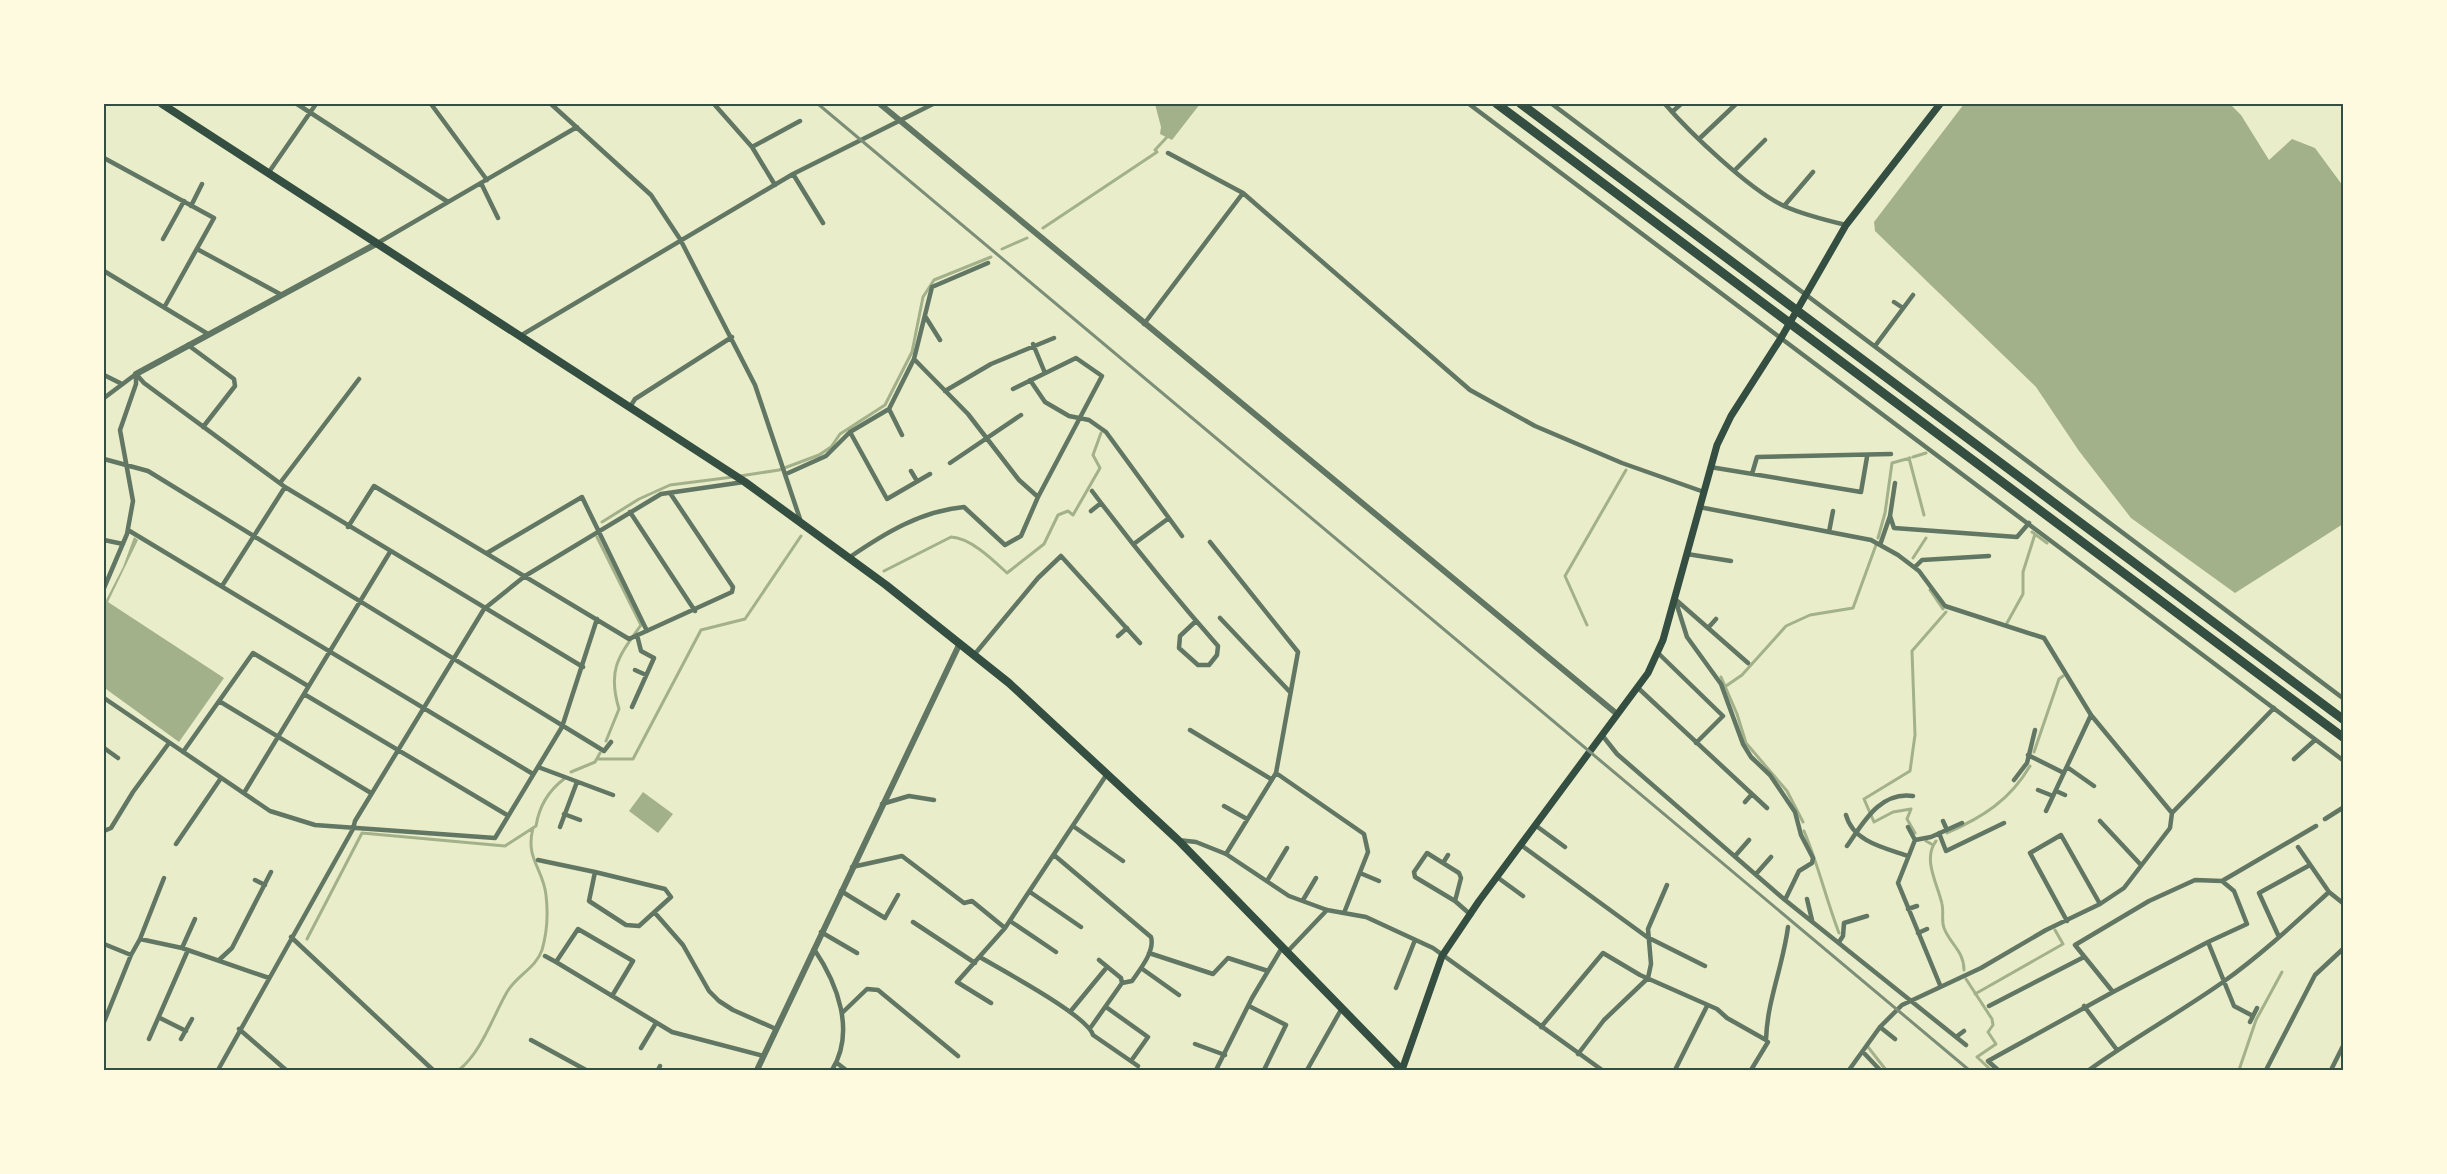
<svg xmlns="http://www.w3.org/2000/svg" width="2447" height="1174" font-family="Montserrat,sans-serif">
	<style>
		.water { fill: #a3b18a }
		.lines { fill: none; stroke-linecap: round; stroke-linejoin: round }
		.stream { stroke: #a3b18a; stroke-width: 3 }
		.minor { stroke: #617663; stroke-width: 4.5 }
		.tertiary { stroke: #617663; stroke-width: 6 }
		.secondary { stroke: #344e41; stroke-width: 7 }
		.trunk { stroke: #344e41; stroke-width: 8 }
		.motorway { stroke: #344e41; stroke-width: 9 }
		.rail { stroke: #7c8e77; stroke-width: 3 }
		.neatline { fill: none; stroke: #344e41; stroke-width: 2 }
	</style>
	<rect width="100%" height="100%" fill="#e9edc9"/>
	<path class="water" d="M1155,104H1200L1172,140L1160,134L1161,127Z
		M1964,104H2230L2241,115L2269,160L2292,139L2315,148L2343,186V524L2235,593L2131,518L2079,451L2036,387L1875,231L1874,222Z
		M134,537L138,540L108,602L224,678L179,742L106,689L104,604L123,567Z
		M643,792L673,814L658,833L629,811Z"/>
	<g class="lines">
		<path class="stream" d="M1043,228L1157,152L1155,150L1167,137
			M1002,249L1027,238
			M1913,457L1926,453
			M1909,458L1924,515
			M740,476L779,470L819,455L831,447L840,434L885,405L912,352L923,297L934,280L991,257
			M602,522L639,499L670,485L733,477
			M2032,532L2047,543
			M597,537L641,625C619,656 607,669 619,709L606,741
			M1878,538L1885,513L1892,463L1910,458
			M1913,558L1926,538
			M884,571L951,537C971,538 993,560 1007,573L1044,544L1058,515L1068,511L1073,515L1100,468L1093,455L1101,433
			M1930,590L1943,609
			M2007,623L2023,594V572L2035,534
			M1587,625L1565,576L1626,470
			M1721,677L1737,714L1746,743L1787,791L1803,822
			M1726,686L1742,675L1786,626L1810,615L1853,608L1876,545
			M2034,752L2059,679L2063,676
			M598,759H633L701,630L745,619L801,536
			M571,772L595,762L600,753
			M1804,831C1818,864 1826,899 1839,933
			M1915,833L1907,819L1911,809L1893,812L1874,822L1864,799L1910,771L1915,735L1912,651L1946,612
			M1947,833C1983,817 2010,800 2030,766
			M1926,841L1933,845
			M1936,841C1922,859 1938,885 1942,904C1944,912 1941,920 1944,928C1950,944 1964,951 1964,970
			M307,939L362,833L505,846L536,826C539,807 548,791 564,779
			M1966,979L1992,1019L1993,1025L1988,1032L1996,1044L1977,1057L1991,1070
			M1975,994L2063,944L2055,930
			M1868,1047L1886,1070
			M459,1070C482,1051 492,1018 507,992C516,976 536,968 542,950C547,933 548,912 546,895C543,868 525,859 533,828
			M2239,1070L2256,1020L2282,972"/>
		<path class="minor" d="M297,104L448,202
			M431,104L487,180
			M551,104L651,195L680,239L755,385L800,519
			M714,104L752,147L775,185
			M1469,104L2344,761
			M1552,104L2344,699
			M1665,104C1690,133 1750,190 1784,206C1804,215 1825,220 1846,225
			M1672,112L1681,104
			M1699,139L1736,104
			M752,147L800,121
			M1168,153L1243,193L1470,390L1535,426L1622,463L1704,492
			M104,158L214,218L165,306
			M1735,170L1765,140
			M269,172L316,104
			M793,174L823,223
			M481,183L498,218
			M191,206L202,184
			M1784,206L1813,172
			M163,239L184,201
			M376,244L577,127
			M197,249L280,294
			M104,271L208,334
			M1894,302L1903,308
			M925,316L940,340
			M1144,324L1243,193
			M520,336L793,174L933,104
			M1033,344L1045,373
			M188,345L234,379L235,386L203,427
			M1875,346L1913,295
			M914,359L968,414L1019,480L1038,497
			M136,374L144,383L285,487L583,667
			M104,375L122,384
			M1030,380L1045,402L1069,416L1089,420L1106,432L1182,536
			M945,391L991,364L1054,338
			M104,398L136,374
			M630,407L635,399L732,337
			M889,409L902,435
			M850,432L887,499L930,474
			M104,459L148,471L604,751L611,742
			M950,463L1021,415
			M1710,467L1861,492L1867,457
			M911,471L917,481
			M786,474L826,456L850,432L889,409L914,359L932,287L988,263
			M1752,474L1757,457L1891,454
			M280,483L359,379
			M1092,491C1132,544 1174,596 1218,646L1217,655L1209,665H1198L1179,648L1180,636L1196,621
			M1699,507L1871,540L1898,555L1919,571L1945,606L2044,638L2091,715L2172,813L2170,828L2124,888L2100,904L2046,930L1981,968L1902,1005L1880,1027L1849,1070
			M1091,511L1101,503
			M630,512L695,611
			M1890,516L1894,528L2017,537L2029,523
			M348,527L374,486L629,639L732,592L733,587L670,493
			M128,530L533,774
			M1829,532L1833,511
			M104,540L123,544
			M1210,542L1298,652L1276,773L1226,854
			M1135,543L1169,518
			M1880,545L1890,516L1895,483
			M487,553L582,497L647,631
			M1687,554L1731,561
			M850,557C885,533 921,511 964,507L1005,545L1021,536L1038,497L1102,376L1076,358L1013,389
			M1915,567L1922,560L1989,556
			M222,586L285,487
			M104,588L127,534L133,501L120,430L136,384V374
			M1220,618L1289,691
			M1708,628L1716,619
			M1118,636L1127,628
			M1657,652L1723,716L1696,743
			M974,655L1038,578L1061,556L1140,643
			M1748,663L1675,599L1687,637L1721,684L1743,744L1751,757L1770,775L1795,812L1801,835L1813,858L1812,863L1799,871L1785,900
			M635,670L646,675
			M1637,687L1767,808
			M304,694L507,815
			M104,698L270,811L315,825L495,838L562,727L597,619
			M219,701L371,793
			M632,707L654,658L641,651L637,635
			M1190,730L1271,779
			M1602,735L1617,754L1785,900L1966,1045
			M104,748L118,758
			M183,752L253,653L308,686
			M2028,755L2064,773
			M2294,759L2315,740
			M538,767L613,795
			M2067,767L2094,786
			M1276,773L1364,834L1368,852L1344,913
			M2014,780L2027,763L2035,730
			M2038,790L2053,796
			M2056,791L2065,795
			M244,793L390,552
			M1745,802L1752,794
			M882,804L909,796L934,800
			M1224,806L1247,819
			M2046,811L2091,715
			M2172,813L2274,708
			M564,814L580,820
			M1846,815C1853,842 1885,848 1908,856
			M2325,819L2344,807
			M1943,821L1947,830
			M2100,821L2141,865
			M1535,825L1565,847
			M1073,826L1123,861
			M560,827L577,782
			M1908,827L1915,840
			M104,831L111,828L133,792L169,743
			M1939,833L1946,851L2004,823
			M1178,840L1196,842L1226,854L1289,896L1327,910L1366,917L1433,948L1602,1070
			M176,844L221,778
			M1521,845L1647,937L1705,966
			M1847,846C1863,823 1880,791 1913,796
			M2298,847L2329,892L2344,904
			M1054,855L1151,937C1155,951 1141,968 1132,981L1122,983L1091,1027
			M1735,856L1749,840
			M538,860L595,872
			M1443,863L1448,855
			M852,867L902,856L964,903L972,901L1005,928
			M595,872L665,889L671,897L639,926L626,925L589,901Z
			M1360,873L1379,881
			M1756,874L1771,857
			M1497,877L1523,896
			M255,880L265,885
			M1267,881L1287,848
			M2222,881L2234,891L2247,924L2208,942L2113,992L2075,945L2149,901L2195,880L2222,881L2316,826
			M841,891L885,918L898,895
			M1030,892L1081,927
			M1807,899L1812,920
			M1303,900L1316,878
			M1455,901L1461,878L1459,873L1427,853L1414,872L1415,877L1455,901L1471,915
			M1908,909L1917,906
			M655,913L683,945L709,991L719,1001L733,1010L776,1029
			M1010,921L1056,952
			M2067,921L2030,853L2061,835L2100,904
			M913,922L975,963
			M821,932L857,953
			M1918,933L1927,929
			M291,937L433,1070
			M2279,937L2259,893L2310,865
			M140,939L164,878
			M1839,942L1843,936L1844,923L1867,916
			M2208,942L2234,1006L2253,1016
			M104,944L131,955L140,939L182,948L269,978
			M182,948L195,919
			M814,949C837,983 856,1031 832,1070
			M1288,951L1327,910
			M1149,953L1213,974L1228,958L1268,971
			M545,956L556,962
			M980,957C1001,970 1087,1015 1093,1035L1138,1066
			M219,960L232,948L271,872
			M1099,960L1121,978L1122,983
			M1141,968L1179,995
			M1940,985L1898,883L1915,840L1931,837L1962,823
			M1396,988L1415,940
			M612,996L633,961L578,929L556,962L672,1032L764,1056
			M991,1003L957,982L1005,928L1107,774
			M1249,1006L1286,1025L1264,1070
			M1989,1006L2084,957
			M2084,1006L2117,1050
			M1106,1007L1148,1037L1131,1061
			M1070,1012L1107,967
			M842,1013L867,989L878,990L958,1056
			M160,1018L186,1031
			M104,1022L131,955
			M2250,1022L2257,1008
			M1541,1027L1603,953L1640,975L1717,1009L1727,1018L1766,1040L1768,1042L1751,1070
			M1880,1027L1895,1039
			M239,1029L286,1070
			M1956,1037L1964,1031
			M149,1039L188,950
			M181,1039L192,1019
			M531,1040L586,1070
			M1766,1040C1767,1001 1783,966 1788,927
			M1195,1044L1225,1055
			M641,1048L656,1023
			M1863,1052L1880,1070
			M1578,1054L1604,1020L1648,978L1651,964L1648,929L1667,885
			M837,1063L846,1070
			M104,1070H105
			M218,1070L353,829L355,821L484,609L525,576L661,494L744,482
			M658,1070L660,1066
			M1216,1070L1252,998L1283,946
			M1307,1070L1342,1008
			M1675,1070L1707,1006
			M1998,1070L1988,1061L2113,992
			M2089,1070C2132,1039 2179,1013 2223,982C2261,955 2295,923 2329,892
			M2266,1070L2315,975L2344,948
			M2331,1070L2344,1044"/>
		<path class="tertiary" d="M880,104L1617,714
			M136,374L376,244
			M757,1070L960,643"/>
		<path class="secondary" d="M1402,1070L1442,956L1479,901L1648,673L1663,640L1717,445L1731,416L1781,338L1846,225L1940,104"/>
		<path class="trunk" d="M162,104L745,482L886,585L1009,683L1178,840L1402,1070"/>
		<path class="motorway" d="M1497,104L2344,738
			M1521,104L2344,720"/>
		<path class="rail" d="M818,104L1969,1070"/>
	</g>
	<rect width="2447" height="1174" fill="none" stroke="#fefae0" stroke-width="210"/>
	<rect x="105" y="105" width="2237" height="964" class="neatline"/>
</svg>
